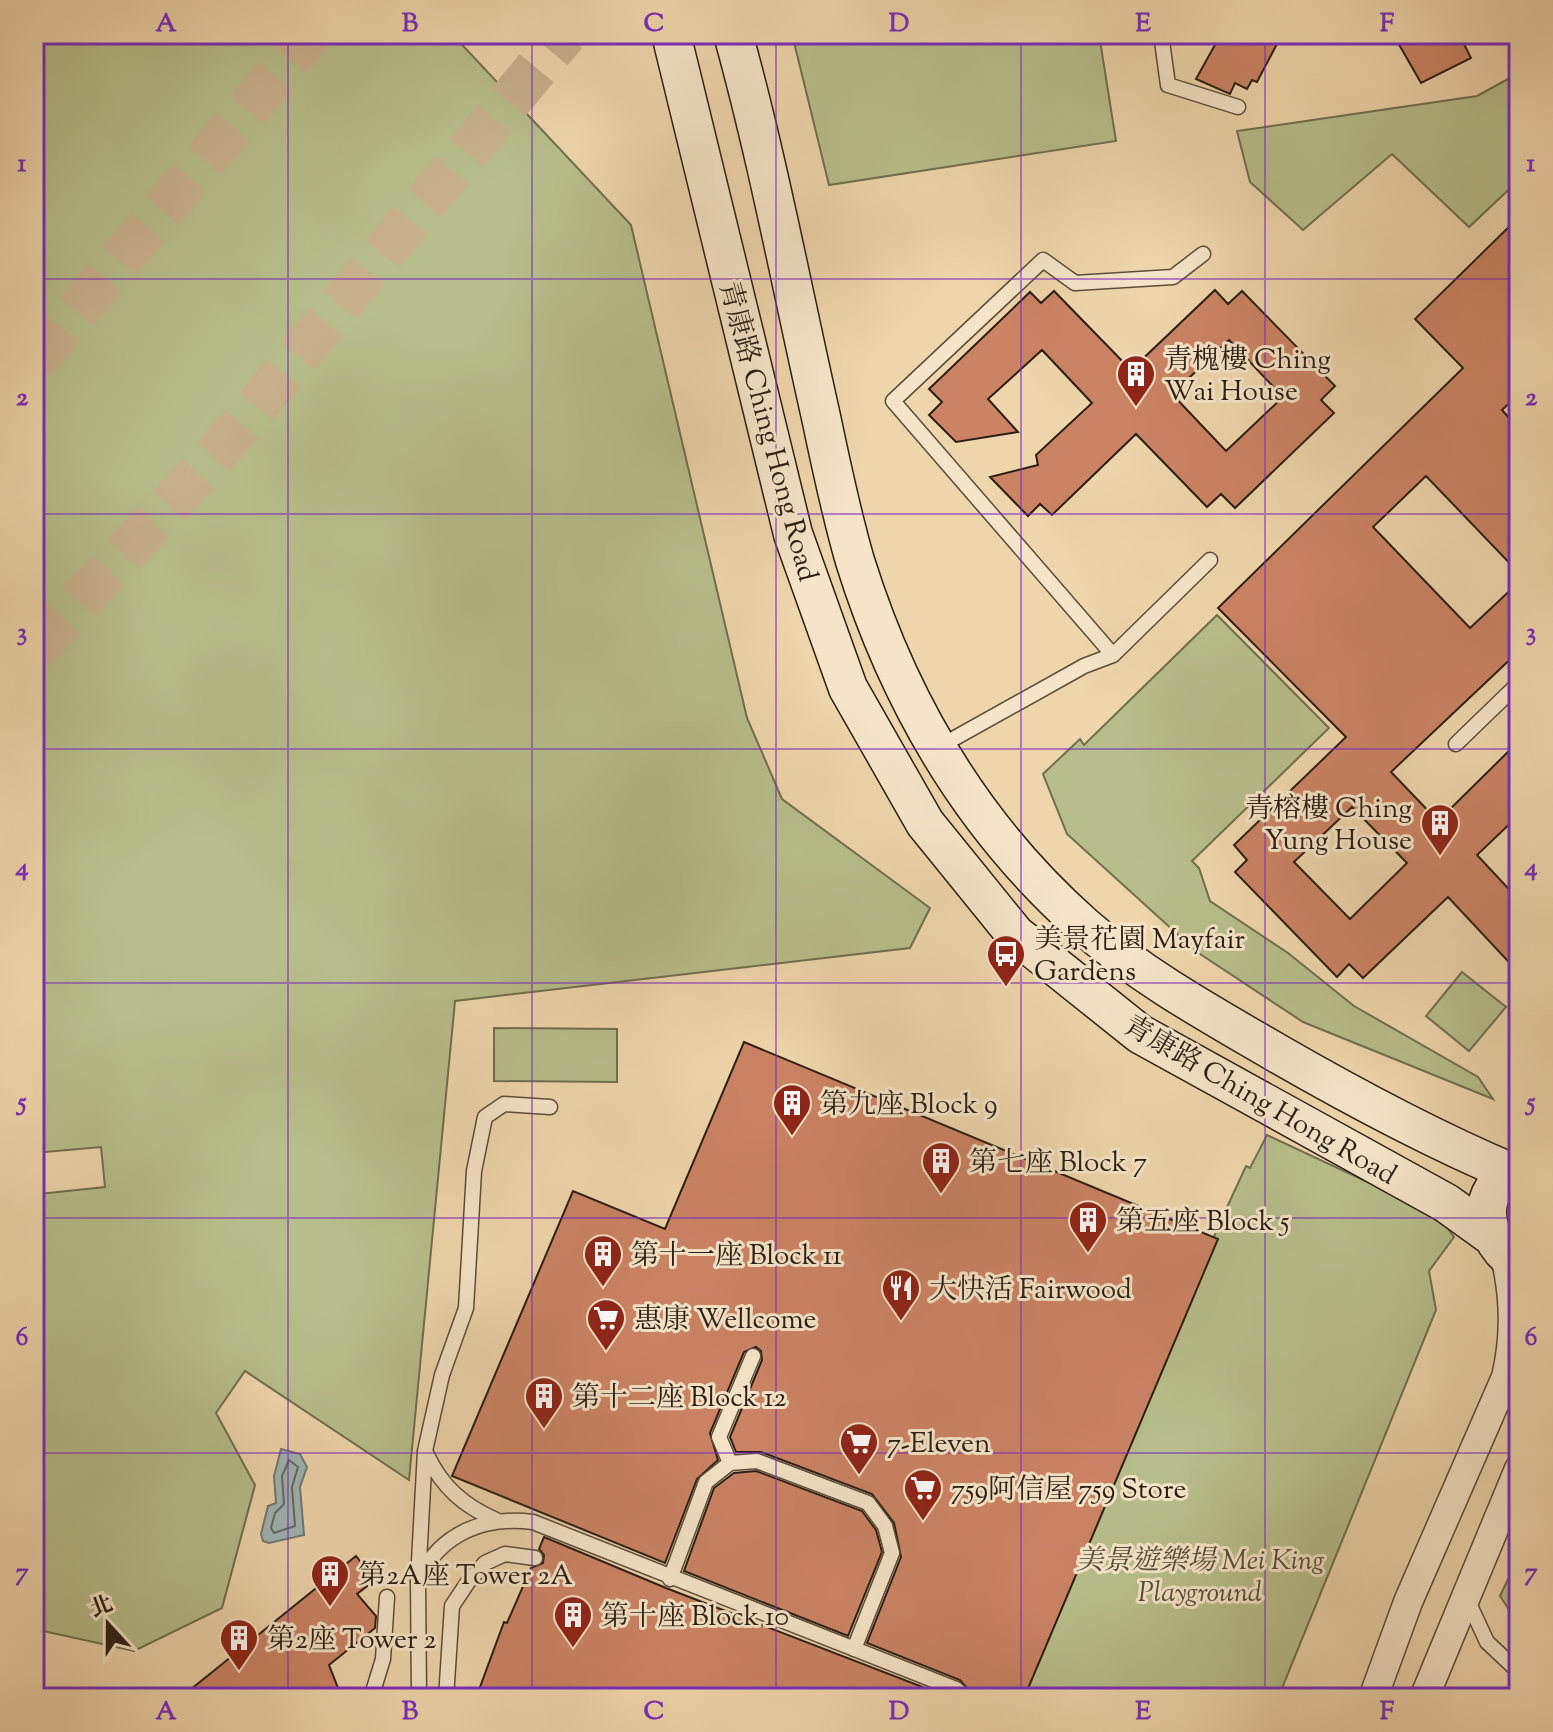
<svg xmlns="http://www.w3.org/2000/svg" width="1553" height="1732" font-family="'Sorts Mill Goudy','Noto Serif TC',serif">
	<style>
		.green { fill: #b7be8b; stroke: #706e50; stroke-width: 2 }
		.water { fill: #9fb6b5; stroke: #707975; stroke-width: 2 }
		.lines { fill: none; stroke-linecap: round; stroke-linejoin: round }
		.shore { stroke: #646a64; stroke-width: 2 }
		.building { fill: #cb8364; stroke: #2a1e14; stroke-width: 2; fill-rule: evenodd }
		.highway-tunnel { stroke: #c8b08d; stroke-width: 44; stroke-dasharray: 44 22; stroke-linecap: butt }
		.lane-casing { stroke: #5b4c3a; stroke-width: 17 }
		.street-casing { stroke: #5b4c3a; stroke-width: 31 }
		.secondary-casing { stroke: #2a1e14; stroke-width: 41 }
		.lane { stroke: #f5e4c8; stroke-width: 14 }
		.street { stroke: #f5e4c8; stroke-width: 28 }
		.secondary { stroke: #f5e4c8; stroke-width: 38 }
		.grid { fill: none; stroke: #7b2cbf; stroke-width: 2; stroke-opacity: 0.55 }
		.labels { text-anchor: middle; stroke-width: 6; stroke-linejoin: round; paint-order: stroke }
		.poi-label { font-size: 28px; fill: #2a1e14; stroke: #f5e4c8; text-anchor: start }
		.street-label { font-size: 28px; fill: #2a1e14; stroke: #f5e4c8 }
		.park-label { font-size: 28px; font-style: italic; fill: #544e38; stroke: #f5e4c8 }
		.neatline { fill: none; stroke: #7b2cbf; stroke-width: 3 }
		.grid-label { font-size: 26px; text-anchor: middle; font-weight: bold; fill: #7b2cbf }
	</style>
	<rect width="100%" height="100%" fill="#efd5ab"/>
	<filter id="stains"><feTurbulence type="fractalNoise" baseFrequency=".0025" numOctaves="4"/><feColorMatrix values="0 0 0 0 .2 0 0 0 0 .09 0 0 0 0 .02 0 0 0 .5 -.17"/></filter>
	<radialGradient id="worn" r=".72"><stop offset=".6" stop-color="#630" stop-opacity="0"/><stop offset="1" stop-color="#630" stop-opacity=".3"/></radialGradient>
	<path class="green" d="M34,34H452L631,225L747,718L782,799L930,908L910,948L455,1001L409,1480L245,1371L216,1413L255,1485L222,1608L134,1651L34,1629V1183L39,1194L105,1187L101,1147L34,1153Z
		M792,34H1099L1116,141L829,185Z
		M1519,73V180L1469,227L1392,154L1303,230L1250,182L1237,131L1477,96Z
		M1217,615L1329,728L1192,861L1199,868L1210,901L1288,953L1354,1006L1478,1077L1493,1099L1303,1022L1197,952L1067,834L1043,774L1080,739L1084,745Z
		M1462,972L1506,1007L1469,1051L1426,1016Z
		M494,1028L617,1029V1082L494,1081Z
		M1267,1135L1438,1215L1454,1237L1429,1271L1436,1310L1278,1698H1018L1222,1218L1246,1166L1250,1168Z
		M1519,1556V1625L1500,1596Z"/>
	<path class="water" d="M281,1449L300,1454L307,1467L300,1487L304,1535L269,1543L263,1541L261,1534L268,1506L276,1503L274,1476Z"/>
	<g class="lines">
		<path class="shore" d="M289,1460L298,1467L292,1487L295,1526L274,1533L271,1528L275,1513L284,1504L282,1476Z"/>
	</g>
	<path class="building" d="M1221,34H1262L1278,42L1257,82L1252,80L1247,89L1235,83L1230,94L1196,79Z
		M1393,34H1459L1471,58L1421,83Z
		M1519,217V394L1502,410L1519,429V573L1426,476L1373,527L1470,628L1519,582V651L1391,772L1438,821L1519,741V815L1477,855L1519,900V973L1448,897L1363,978L1349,964L1337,977L1235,872L1247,860L1234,845L1346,737L1218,608L1463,368L1415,319ZM1352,807L1407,863L1350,919L1294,862Z
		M1215,290L1228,304L1242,291L1335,386L1321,400L1334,413L1235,508L1221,494L1207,507L1136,434L1052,515L1040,504L1028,516L990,477L1038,465L1036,455L1092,403L1042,350L988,399L1018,432L956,442L929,415L942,402L929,389L1030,292L1041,303L1054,291L1131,370ZM1229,340L1283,397L1226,451L1172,394Z
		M744,1042L1218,1239L1024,1698H976L960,1680L867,1643L901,1557L894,1523L872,1494L761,1452H736L730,1437L762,1360L761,1351L756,1347L744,1352L710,1433L718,1460L697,1479L665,1563L452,1476L573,1191L665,1229Z
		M756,1471L862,1511L876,1530L882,1552L848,1636L684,1571L714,1488L734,1473Z
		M544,1537L666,1588L951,1698H476L504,1622L507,1623L531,1568L543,1563L544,1555L539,1549Z
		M356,1556L375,1580L357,1594L376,1616L375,1628L329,1665L342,1698H180Z"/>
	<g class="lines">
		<path class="highway-tunnel" d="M34,362L311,34
			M34,651L218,452L565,34"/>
		<defs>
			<path id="lane" d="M1161,34L1168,85L1238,107
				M1113,655L893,401L1043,260L1075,283L1173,277L1203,254
				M1456,744L1519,683
				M937,748L1084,666L1113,655L1210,560
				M427,1455C442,1487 464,1506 496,1520
				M730,1463L719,1437L753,1356
				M420,1576C443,1532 485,1516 533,1522L956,1689L966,1698
				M670,1579L706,1482L730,1463L757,1461L868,1503L885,1526L892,1553L854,1649
				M1467,1599L1487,1642L1519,1672
				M371,1698L383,1659L387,1597
				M419,1698L418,1580L425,1451L442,1375L466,1308L474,1171L485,1117L504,1104L550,1107
				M446,1698L452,1606L468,1582L485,1563L505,1554L535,1558"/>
			<path id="street" d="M1373,1698L1408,1602L1506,1377C1516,1335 1515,1297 1505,1256
				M1424,1698L1519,1469"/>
			<path id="secondary" d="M671,34L793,534L848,688L925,823L1015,934L1140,1034L1446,1203L1489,1234
				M733,34C768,160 792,289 821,417C831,465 841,513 855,561C899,702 972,827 1084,926C1141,976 1210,1014 1275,1052C1353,1097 1429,1138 1512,1173
				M1519,1170C1471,1188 1482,1242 1519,1265"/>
		</defs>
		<use href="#lane" class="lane-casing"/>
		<use href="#street" class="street-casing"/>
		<use href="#secondary" class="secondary-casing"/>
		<use href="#lane" class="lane"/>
		<use href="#street" class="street"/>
		<use href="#secondary" class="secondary"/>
	</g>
	<path class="grid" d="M288,34V1698M532,34V1698M776,34V1698M1021,34V1698M1265,34V1698M34,279H1519M34,514H1519M34,749H1519M34,983H1519M34,1218H1519M34,1453H1519"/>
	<defs>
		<symbol id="building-pin" viewBox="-11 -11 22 30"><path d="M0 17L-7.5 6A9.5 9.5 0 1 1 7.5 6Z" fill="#8f2418" stroke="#f5e4c8"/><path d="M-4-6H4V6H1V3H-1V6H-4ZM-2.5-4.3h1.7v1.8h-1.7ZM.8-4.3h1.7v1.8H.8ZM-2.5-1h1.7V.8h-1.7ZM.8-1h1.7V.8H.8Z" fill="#fff"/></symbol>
		<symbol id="bus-pin" viewBox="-11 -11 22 30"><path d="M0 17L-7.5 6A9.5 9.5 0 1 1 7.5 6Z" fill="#8f2418" stroke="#f5e4c8"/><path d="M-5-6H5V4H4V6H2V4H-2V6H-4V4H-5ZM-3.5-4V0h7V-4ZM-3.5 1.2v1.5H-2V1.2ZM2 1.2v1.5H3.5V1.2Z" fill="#fff"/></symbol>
		<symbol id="restaurant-pin" viewBox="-11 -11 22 30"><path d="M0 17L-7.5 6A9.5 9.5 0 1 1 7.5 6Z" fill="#8f2418" stroke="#f5e4c8"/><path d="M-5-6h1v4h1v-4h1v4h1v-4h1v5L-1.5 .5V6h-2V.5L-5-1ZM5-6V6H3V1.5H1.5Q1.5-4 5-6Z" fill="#fff"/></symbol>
		<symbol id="supermarket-pin" viewBox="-11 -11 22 30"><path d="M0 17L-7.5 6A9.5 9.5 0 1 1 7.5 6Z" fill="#8f2418" stroke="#f5e4c8"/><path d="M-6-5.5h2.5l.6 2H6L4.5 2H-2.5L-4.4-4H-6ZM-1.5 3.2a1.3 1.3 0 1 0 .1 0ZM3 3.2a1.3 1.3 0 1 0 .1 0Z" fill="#fff"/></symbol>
	</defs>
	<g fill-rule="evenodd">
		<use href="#building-pin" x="1114" y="352" width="44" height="60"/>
		<use href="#building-pin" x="1418" y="801" width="44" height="60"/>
		<use href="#bus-pin" x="984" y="932" width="44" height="60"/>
		<use href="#building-pin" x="770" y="1081" width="44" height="60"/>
		<use href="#building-pin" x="919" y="1139" width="44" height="60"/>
		<use href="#building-pin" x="1066" y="1198" width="44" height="60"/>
		<use href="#building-pin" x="581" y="1232" width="44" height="60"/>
		<use href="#restaurant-pin" x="879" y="1266" width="44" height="60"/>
		<use href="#supermarket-pin" x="584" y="1296" width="44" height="60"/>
		<use href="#building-pin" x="522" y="1374" width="44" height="60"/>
		<use href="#supermarket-pin" x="837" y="1420" width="44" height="60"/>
		<use href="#supermarket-pin" x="901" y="1466" width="44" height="60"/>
		<use href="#building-pin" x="308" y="1552" width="44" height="60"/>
		<use href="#building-pin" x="551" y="1593" width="44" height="60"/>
		<use href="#building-pin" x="217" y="1616" width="44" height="60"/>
	</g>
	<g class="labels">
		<g class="poi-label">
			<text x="1164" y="368">青槐樓 Ching<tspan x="1164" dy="32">Wai House</tspan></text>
			<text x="1412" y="817" text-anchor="end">青榕樓 Ching<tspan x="1412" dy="32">Yung House</tspan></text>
			<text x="1034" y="948">美景花園 Mayfair<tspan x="1034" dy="32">Gardens</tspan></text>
			<text x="820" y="1113">第九座 Block 9</text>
			<text x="969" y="1171">第七座 Block 7</text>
			<text x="1116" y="1230">第五座 Block 5</text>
			<text x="631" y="1264">第十一座 Block 11</text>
			<text x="929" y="1298">大快活 Fairwood</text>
			<text x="634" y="1328">惠康 Wellcome</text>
			<text x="572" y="1406">第十二座 Block 12</text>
			<text x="887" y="1452">7-Eleven</text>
			<text x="951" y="1498">759阿信屋 759 Store</text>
			<text x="358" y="1584">第2A座 Tower 2A</text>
			<text x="601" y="1625">第十座 Block 10</text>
			<text x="267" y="1648">第2座 Tower 2</text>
		</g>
		<g class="street-label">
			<text transform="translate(770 431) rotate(75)" y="10">青康路 Ching Hong Road</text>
			<text transform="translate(1261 1099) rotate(30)" y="10">青康路 Ching Hong Road</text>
		</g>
		<g class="park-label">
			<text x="1200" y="1569">美景遊樂場 Mei King<tspan x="1200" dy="32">Playground</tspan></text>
		</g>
	</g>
	<rect width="1553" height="1732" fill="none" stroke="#efd5ab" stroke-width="88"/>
	<g transform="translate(108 1624) rotate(339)" stroke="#f5e4c8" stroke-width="6" paint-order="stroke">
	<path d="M0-6L14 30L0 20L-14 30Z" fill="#2a1e14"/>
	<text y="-12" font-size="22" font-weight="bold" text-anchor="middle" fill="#2a1e14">北</text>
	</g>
	<rect x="44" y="44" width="1465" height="1644" class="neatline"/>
	<g class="grid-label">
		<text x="166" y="31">A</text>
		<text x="410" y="31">B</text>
		<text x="654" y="31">C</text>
		<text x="899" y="31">D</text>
		<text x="1143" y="31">E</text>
		<text x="1387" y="31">F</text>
		<text x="22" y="171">1</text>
		<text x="1531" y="171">1</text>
		<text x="22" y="405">2</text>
		<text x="1531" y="405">2</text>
		<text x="22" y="640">3</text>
		<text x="1531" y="640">3</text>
		<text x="22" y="875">4</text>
		<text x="1531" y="875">4</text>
		<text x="22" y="1110">5</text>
		<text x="1531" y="1110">5</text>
		<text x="22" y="1345">6</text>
		<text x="1531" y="1345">6</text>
		<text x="22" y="1580">7</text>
		<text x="1531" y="1580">7</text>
		<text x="166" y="1719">A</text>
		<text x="410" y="1719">B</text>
		<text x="654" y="1719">C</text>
		<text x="899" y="1719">D</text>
		<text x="1143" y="1719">E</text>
		<text x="1387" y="1719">F</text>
	</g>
	<rect width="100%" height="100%" filter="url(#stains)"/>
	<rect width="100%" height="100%" fill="url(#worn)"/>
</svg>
